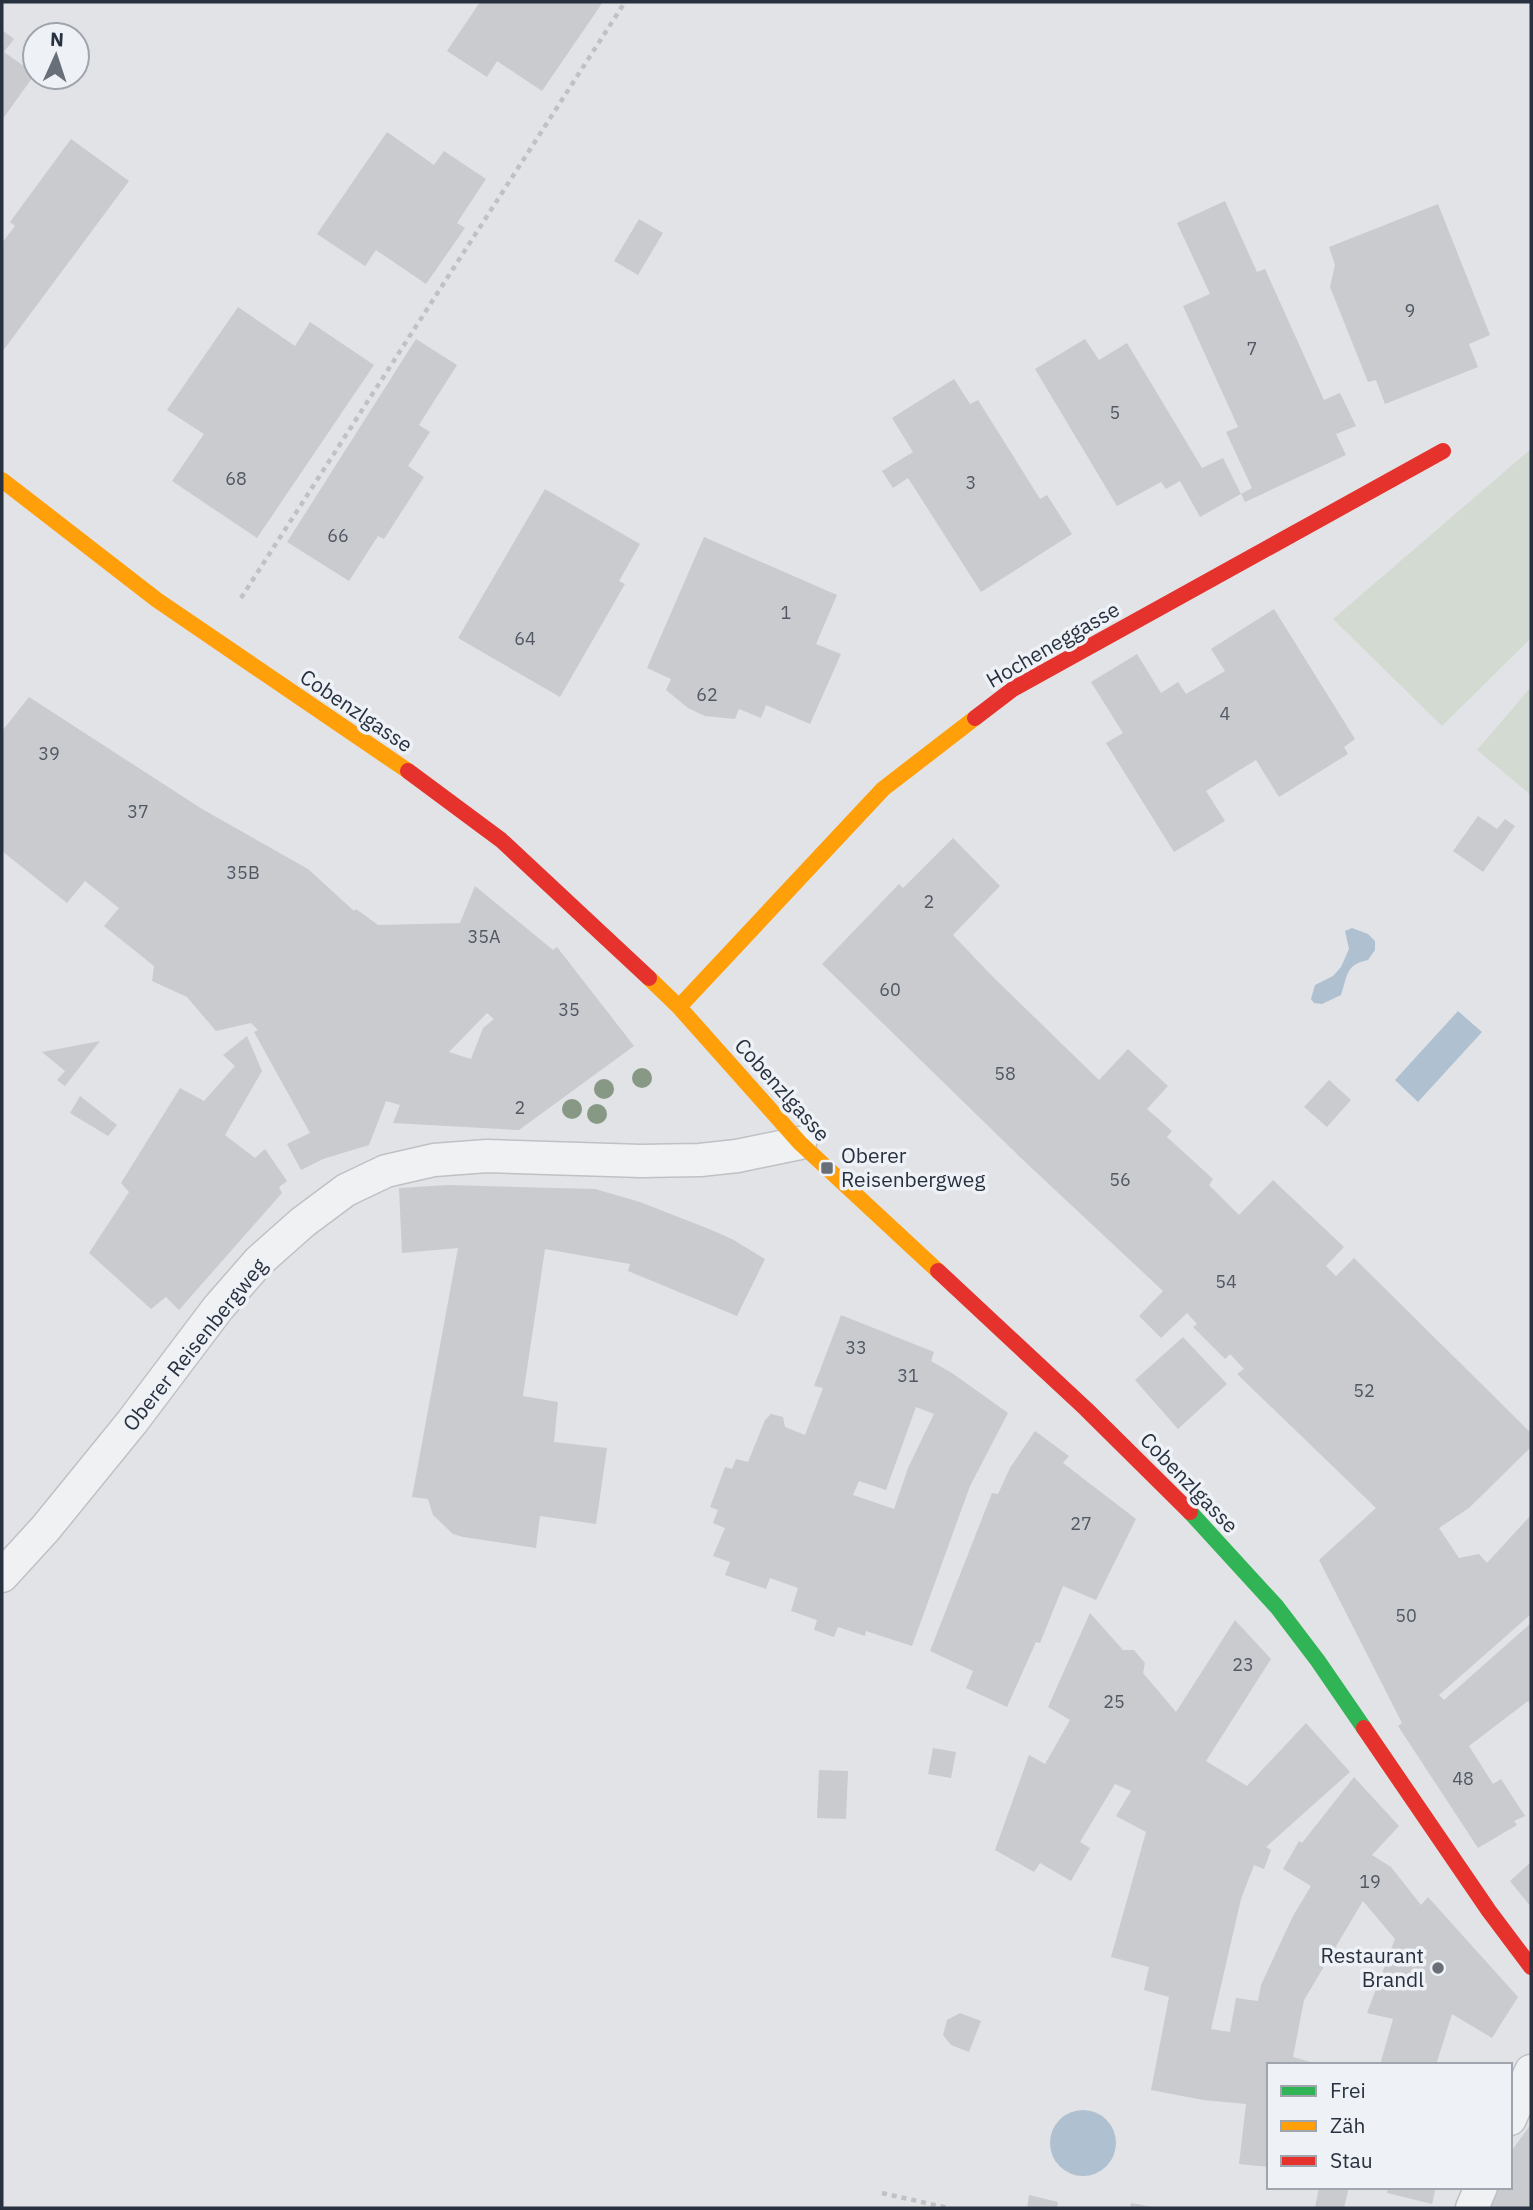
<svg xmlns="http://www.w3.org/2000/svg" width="1533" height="2210" font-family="'IBM Plex Sans',sans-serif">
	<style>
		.green { fill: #d2dad1 }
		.water { fill: #afc0d1 }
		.building { fill: #c9cbce; fill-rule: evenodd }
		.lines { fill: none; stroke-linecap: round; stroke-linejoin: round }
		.lane-casing { stroke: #bfc1c4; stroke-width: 35 }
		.path { stroke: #bfc1c6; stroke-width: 4.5; stroke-dasharray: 5 5; stroke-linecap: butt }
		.lane { stroke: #f0f1f2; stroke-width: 32 }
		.fast { stroke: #30b455; stroke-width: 16 }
		.slow { stroke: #ff9f0a; stroke-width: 16 }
		.jam { stroke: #e5322d; stroke-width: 16 }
		.tree { fill: #879885 }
		.poi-dot { fill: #696f79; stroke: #eef1f6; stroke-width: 2.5 }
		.labels { text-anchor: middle; stroke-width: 7; stroke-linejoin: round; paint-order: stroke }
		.number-label { font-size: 18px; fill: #515864 }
		.street-label { font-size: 21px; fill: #28313f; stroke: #eef1f6 }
		.poi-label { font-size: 21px; fill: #28313f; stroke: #eef1f6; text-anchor: start }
	</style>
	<rect width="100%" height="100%" fill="#e1e3e6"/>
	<path class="green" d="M1531,449V638L1442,726L1333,619Z
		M1531,687V795L1477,750Z"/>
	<path class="water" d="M1352,928L1368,934L1375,941V950L1368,960C1345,965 1348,975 1341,995L1322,1004L1314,1003L1311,999L1315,985L1333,976L1341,967L1349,949L1345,931Z
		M1458,1011L1482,1032L1418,1102L1395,1080Z
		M1050 2143a33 33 0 1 1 66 0a33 33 0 1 1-66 0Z"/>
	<path class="building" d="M480,2H603L542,91L497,61L487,77L447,51Z
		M2,30L14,39L4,52L35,74L2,120Z
		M387,132L434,165L444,151L486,179L457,223L465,228L426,284L376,250L365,266L317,234Z
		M71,139L129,181L2,352V243L15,226L10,222Z
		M1225,201L1257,272L1265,269L1324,400L1340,393L1356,426L1336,434L1346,455L1245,502L1241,494L1252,488L1226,432L1238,427L1183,306L1210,294L1177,223Z
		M1438,204L1490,335L1469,344L1478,367L1385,404L1376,380L1368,382L1330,287L1335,265L1329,247Z
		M639,219L663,233L638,275L614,261Z
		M238,307L295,346L310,322L374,365L257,538L172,481L204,434L167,410Z
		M416,339L457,365L419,425L430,432L408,466L424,477L384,539L378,536L349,581L287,542Z
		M1085,339L1099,360L1127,343L1202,468L1223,458L1241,494L1200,517L1180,481L1166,489L1161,482L1117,506L1035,369Z
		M954,379L970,404L978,400L1040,499L1047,495L1072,534L981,592L908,478L893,488L882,471L913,452L892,418Z
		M545,489L640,544L619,581L625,584L560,697L458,638Z
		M704,537L837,595L816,644L841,654L810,724L766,705L761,718L739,709L735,719L705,716L688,708L666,690L671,679L647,668Z
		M1274,609L1355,739L1344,747L1348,754L1279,797L1256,760L1206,791L1225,821L1174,852L1106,743L1123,733L1091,682L1137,654L1161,693L1178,682L1186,694L1225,671L1211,649Z
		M29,697L202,809L308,869L354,911L356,909L378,925L460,923L475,886L553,950L557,947L634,1046L519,1130L393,1123L400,1105L386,1101L369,1145L323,1159L301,1170L287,1144L310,1133L254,1032L258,1030L251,1023L216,1031L187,997L152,981L154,966L104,926L119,908L85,881L67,903L2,851V731ZM487,1013L494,1019L483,1028L471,1059L449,1052Z
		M1478,816L1497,829L1505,819L1515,826L1483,872L1453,851Z
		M953,838L1000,886L953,935L992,976L1099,1080L1128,1049L1168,1086L1147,1109L1172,1131L1167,1137L1213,1179L1209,1185L1239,1215L1273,1180L1344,1247L1326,1266L1336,1276L1354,1258L1531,1433V1447L1469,1508L1439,1528L1459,1558L1479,1554L1487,1563L1531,1515V1614L1439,1695L1444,1700L1531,1623V1705L1528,1701L1469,1746L1493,1784L1501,1779L1525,1816L1514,1821L1517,1825L1478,1848L1398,1726L1402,1723L1319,1560L1376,1508L1237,1374L1244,1369L1230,1354L1225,1359L1193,1327L1197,1324L1187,1313L1161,1338L1139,1316L1163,1291L1022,1159L822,964L899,884L903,888Z
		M247,1036L262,1071L225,1135L255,1158L265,1149L287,1181L279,1187L282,1193L179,1310L166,1297L151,1309L89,1253L129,1192L121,1183L180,1088L204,1101L235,1066L223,1055Z
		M100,1041L65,1086L57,1080L65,1071L42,1052Z
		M1329,1080L1351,1100L1327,1127L1304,1107Z
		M80,1096L117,1125L108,1136L70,1113Z
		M448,1185L595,1189L640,1202L709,1229L732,1239L765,1259L737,1316L628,1271L630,1264L545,1249L523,1396L558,1402L554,1442L607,1448L596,1524L540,1516L536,1548L463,1537L453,1534L433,1515L428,1499L412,1497L458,1248L402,1253L399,1188Z
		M841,1315L934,1352L931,1361L952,1373L1008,1413L970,1486L912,1646L866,1631L865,1636L838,1627L834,1637L814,1630L817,1620L791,1611L798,1588L770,1578L766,1589L725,1575L730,1562L713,1556L725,1528L713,1523L718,1510L710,1507L725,1467L732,1469L736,1459L748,1462L765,1420L771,1414L783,1417L785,1427L805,1435L823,1388L814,1386ZM916,1407L934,1414L908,1468L894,1509L853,1495L859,1481L886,1490Z
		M1183,1337L1227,1384L1178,1429L1135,1380Z
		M1035,1431L1069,1456L1063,1463L1136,1519L1096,1600L1063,1586L1040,1643L1036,1642L1007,1707L966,1688L973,1671L930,1651L992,1493L998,1494L1010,1468Z
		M1090,1613L1123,1650H1134L1145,1663L1143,1673L1176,1712L1235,1620L1271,1659L1206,1761L1247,1786L1306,1723L1350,1772L1266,1847L1271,1850L1264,1869L1254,1865L1241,1899L1211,2029L1230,2032L1236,1998L1258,2001L1261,1985L1293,1916L1311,1886L1283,1869L1299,1841L1302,1843L1354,1777L1399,1826L1372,1855L1391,1867L1421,1905L1428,1897L1518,1997L1492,2038L1452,2014L1436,2065H1380L1393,2019L1367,2013L1395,1939L1363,1901L1304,2000L1293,2057L1321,2065H1269V2167L1239,2164L1246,2104L1203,2100L1151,2090L1169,1997L1144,1990L1149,1967L1111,1957L1146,1832L1116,1816L1131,1791L1115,1784L1080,1842L1090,1848L1071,1881L1040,1863L1034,1872L995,1850L1029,1755L1045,1764L1070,1720L1048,1707Z
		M933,1748L956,1752L951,1778L928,1774Z
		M819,1770L848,1771L846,1819L817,1818Z
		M1531,1862V1907L1510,1881Z
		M960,2013L981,2021L969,2052L951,2045L943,2035L947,2020Z
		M1531,2124V2208H1486L1494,2187H1510V2153Z
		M1319,2187H1349L1344,2208H1315Z
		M1388,2187H1436L1432,2204L1387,2193Z
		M1029,2195L1058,2202L1057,2208H1027Z
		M1131,2203L1153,2207V2208H1130Z"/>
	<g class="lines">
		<defs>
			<path id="lane" d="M2,1576L45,1529L132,1422L218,1308L259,1261L303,1222L346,1190L386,1171L434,1160L487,1156L641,1161L700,1160L737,1156L800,1143
				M1510,2119L1531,2071
				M1472,2208L1481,2187"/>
		</defs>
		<use href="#lane" class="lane-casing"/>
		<path class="path" d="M241,598L625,2
			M882,2193L948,2208"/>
		<use href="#lane" class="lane"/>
		<path class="fast" d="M1190,1512L1277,1607L1318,1661L1364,1728"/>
		<path class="slow" d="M2,480L157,600L408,771
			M649,978L679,1007L800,1143L938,1271
			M679,1007L883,789L975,718"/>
		<path class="jam" d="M975,718L1013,689L1443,451
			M408,771L501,840L649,978
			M938,1271L1086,1409L1190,1512
			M1364,1728L1489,1911L1531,1967"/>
	</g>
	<g class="tree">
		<circle cx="642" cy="1078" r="10"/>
		<circle cx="604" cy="1089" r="10"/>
		<circle cx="572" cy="1109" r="10"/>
		<circle cx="597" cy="1114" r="10"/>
	</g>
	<g class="poi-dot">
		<rect x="820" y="1161" width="14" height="14" rx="3.5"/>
		<circle cx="1438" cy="1968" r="7"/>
	</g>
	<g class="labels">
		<g class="number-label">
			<text x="1410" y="317">9</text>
			<text x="1252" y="355">7</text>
			<text x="1115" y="419">5</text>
			<text x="236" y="485">68</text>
			<text x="971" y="489">3</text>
			<text x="338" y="542">66</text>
			<text x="786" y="619">1</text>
			<text x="525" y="645">64</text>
			<text x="707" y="701">62</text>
			<text x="1225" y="720">4</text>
			<text x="49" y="760">39</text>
			<text x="138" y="818">37</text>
			<text x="243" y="879">35B</text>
			<text x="929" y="908">2</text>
			<text x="484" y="943">35A</text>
			<text x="890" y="996">60</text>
			<text x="569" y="1016">35</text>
			<text x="1005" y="1080">58</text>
			<text x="520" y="1114">2</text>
			<text x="1120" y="1186">56</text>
			<text x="1226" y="1288">54</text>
			<text x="856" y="1354">33</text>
			<text x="908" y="1382">31</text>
			<text x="1364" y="1397">52</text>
			<text x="1081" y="1530">27</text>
			<text x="1406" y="1622">50</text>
			<text x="1243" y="1671">23</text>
			<text x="1114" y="1708">25</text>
			<text x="1463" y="1785">48</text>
			<text x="1370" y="1888">19</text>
		</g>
		<g class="street-label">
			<text transform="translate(1053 645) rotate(-30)" y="7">Hocheneggasse</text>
			<text transform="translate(356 711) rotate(34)" y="7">Cobenzlgasse</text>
			<text transform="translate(782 1090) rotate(48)" y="7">Cobenzlgasse</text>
			<text transform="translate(195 1345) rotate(-51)" y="7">Oberer Reisenbergweg</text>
			<text transform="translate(1189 1483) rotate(46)" y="7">Cobenzlgasse</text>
		</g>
		<g class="poi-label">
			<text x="841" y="1163">Oberer<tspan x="841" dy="24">Reisenbergweg</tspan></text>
			<text x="1424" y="1963" text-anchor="end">Restaurant<tspan x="1424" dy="24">Brandl</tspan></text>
		</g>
	</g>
	<rect width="1533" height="2210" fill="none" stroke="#28313f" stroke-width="7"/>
	<rect x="1267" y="2063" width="245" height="126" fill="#eef1f6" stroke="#9fa4ad" stroke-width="2"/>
	<rect x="1281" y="2086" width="35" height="10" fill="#30b455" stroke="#9fa4ad" stroke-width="2"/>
	<text x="1330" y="2098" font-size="21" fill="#28313f">Frei</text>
	<rect x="1281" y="2121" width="35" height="10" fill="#ff9f0a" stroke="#9fa4ad" stroke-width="2"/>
	<text x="1330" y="2133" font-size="21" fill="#28313f">Zäh</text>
	<rect x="1281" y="2156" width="35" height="10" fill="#e5322d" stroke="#9fa4ad" stroke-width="2"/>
	<text x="1330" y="2168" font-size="21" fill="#28313f">Stau</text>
	<g transform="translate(56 56) rotate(3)"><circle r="33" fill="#eef1f6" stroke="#9fa4ad" stroke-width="2"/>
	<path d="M0-5L12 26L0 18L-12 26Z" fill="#696f79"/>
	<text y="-10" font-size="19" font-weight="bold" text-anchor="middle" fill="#28313f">N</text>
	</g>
</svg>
